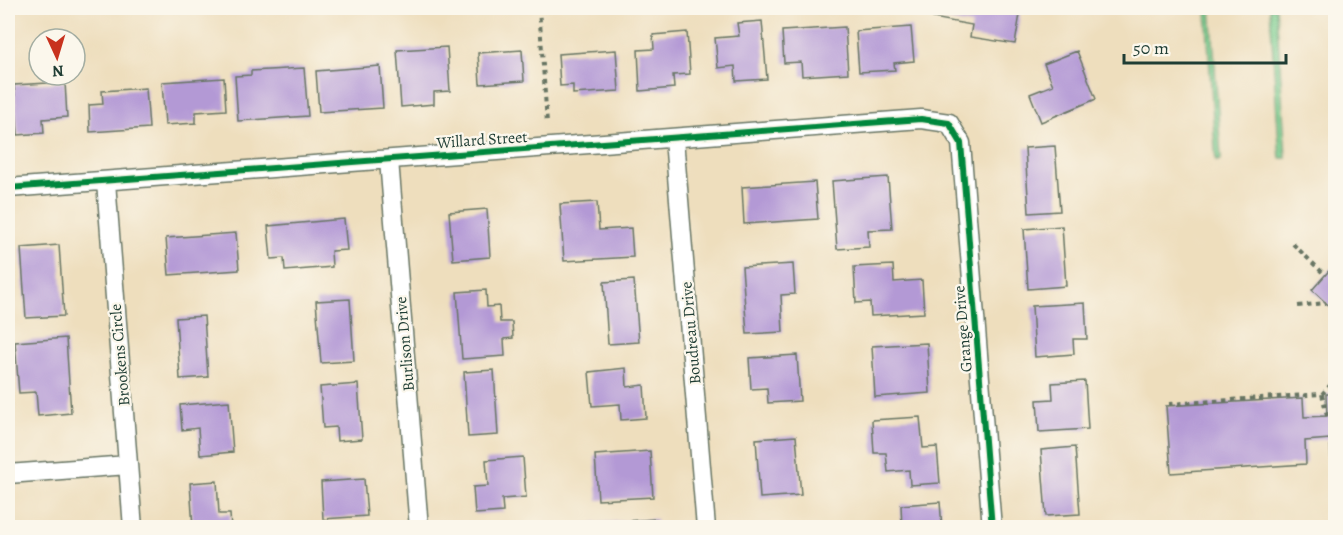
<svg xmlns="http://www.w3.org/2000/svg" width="1343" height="535" font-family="Alegreya,serif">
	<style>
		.green { fill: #7ecf90; stroke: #4e8662; stroke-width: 1.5 }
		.building { fill: #b399d5 }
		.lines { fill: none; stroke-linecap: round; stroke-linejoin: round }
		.street-casing { stroke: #677564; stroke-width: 21 }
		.path { stroke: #677564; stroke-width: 4; stroke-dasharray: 4.5 4.5; stroke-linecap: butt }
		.street { stroke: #fff; stroke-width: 18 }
		.cycleway-casing { stroke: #fbf7ec; stroke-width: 10 }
		.cycleway { stroke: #00873e; stroke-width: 6 }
		.labels { text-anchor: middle; stroke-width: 4.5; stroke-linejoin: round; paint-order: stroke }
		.street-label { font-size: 16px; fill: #1f3d34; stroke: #fbf7ec }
	</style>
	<rect width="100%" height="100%" fill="#fbf7ec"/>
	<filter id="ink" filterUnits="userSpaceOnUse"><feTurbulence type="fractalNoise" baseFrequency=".0167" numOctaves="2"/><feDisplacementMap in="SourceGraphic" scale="12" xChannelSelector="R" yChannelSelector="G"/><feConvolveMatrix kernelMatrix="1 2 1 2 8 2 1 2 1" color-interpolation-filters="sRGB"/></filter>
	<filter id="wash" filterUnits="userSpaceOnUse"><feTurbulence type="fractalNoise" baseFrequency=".008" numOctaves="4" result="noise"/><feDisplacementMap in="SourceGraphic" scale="24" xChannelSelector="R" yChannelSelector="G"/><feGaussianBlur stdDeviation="1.35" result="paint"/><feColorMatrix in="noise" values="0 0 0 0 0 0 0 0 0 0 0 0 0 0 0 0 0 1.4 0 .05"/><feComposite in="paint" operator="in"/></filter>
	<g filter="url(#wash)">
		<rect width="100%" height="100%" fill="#eedebd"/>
		<path class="green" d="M1206,8H1211L1221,160L1216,161Z
			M1270,8H1276L1286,158H1280Z"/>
		<g id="blocks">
			<path class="building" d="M935,8H1021L1015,44L970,37L972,25L933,18Z
				M762,21L767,79L736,81L735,66L718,68L715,38L739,36L737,23Z
				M845,27L848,73L802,76L801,62L784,63L782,31Z
				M911,27L914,61L894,63L895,70L859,72L856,31Z
				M687,32L690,74L673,75L674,88L640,91L638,50L654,49L653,35Z
				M447,47L450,91L434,92V104L401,107L397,50Z
				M522,50L524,81L480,84L478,53Z
				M616,50L619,91L573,94V85L560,86L558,54Z
				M1077,51L1096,99L1041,122L1030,94L1053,85L1044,64Z
				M380,66L383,108L319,112L316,71Z
				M304,68L308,116L238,121L235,76L251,75V71Z
				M224,78L226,110L196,112V123L165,125L162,82Z
				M65,82L67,117L43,119L44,133L18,135L14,85Z
				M146,88L149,128L90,132L89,105L103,104L102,91Z
				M1055,146L1060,211L1029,213L1025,148Z
				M888,177L892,229L868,230L869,247L837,249L832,181Z
				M815,182L818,219L744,224L742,187Z
				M597,202L599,230L631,228L633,257L564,261L560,204Z
				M487,209L490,257L453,260L449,212Z
				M344,219L347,250L331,251L332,267L285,271L284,258L271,259L268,226Z
				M1062,226L1066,286L1028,289L1024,229Z
				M236,233L239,270L169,275L166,238Z
				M59,245L64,316L26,318L21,248Z
				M793,264L795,294L781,295L783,332L747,334L742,267Z
				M893,265L894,282L922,280L924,313L871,316L870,302L856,303L854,267Z
				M1334,265L1336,266V312L1312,290Z
				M634,280L639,342L608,344L604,282Z
				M486,290L487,307L499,306L500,322H512L513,338L504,339L505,356L462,359L457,292Z
				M350,299L354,361L321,363L316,301Z
				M1085,303L1087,339H1073L1074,354L1035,357L1032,306Z
				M204,316L208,377L180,379L176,318Z
				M66,338L71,413L38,416L36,392L19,393L15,342Z
				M927,343L930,393L875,397L872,346Z
				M797,355L800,401L768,403L767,388L751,389L749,358Z
				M626,368L627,387L644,385L646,418L621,420L620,404L592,406L589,372Z
				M494,370L498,435L468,437L464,372Z
				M1085,381L1088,429L1039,432L1037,400L1053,399L1052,383Z
				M358,384L362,439L337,441L336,427L323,428L320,387Z
				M1326,394H1336V466L1331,467L1330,439L1305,441L1306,464L1171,473L1166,406L1303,398L1304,417L1327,416Z
				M229,401L233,452L200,455L198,428L182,430L180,405Z
				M920,417L923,448L937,447L940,483L910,485L909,470L888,472L886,453H874L872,420Z
				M796,436L801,495L760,498L756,439Z
				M1075,447L1080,514L1046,516L1041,450Z
				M650,451L653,497L598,500L595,455Z
				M523,457L526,497L502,499L503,512L475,514L473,487L488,486L486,460Z
				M364,479L367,516L323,519L321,482Z
				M217,481L219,514H230L231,528H193L190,483Z
				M940,502L942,528H902L901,505Z
				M656,519L657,528H579V524Z"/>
		</g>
	</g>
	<g filter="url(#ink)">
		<use href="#blocks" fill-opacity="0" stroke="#677564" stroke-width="1.5"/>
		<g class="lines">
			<defs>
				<path id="street" d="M674,139L706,528
					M389,160L419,528
					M106,182L133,528
					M8,188L921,119L949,123L961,143L992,528
					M8,474L128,465"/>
			</defs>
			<use href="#street" class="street-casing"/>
			<path class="path" d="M539,8L547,123
				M1293,244L1325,275
				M1298,306L1326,303
				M1322,394L1327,416
				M1169,404L1322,394L1335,380L1332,309"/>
			<use href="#street" class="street"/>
			<defs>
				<path id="cycleway" d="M8,188L921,119L949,123L961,143L992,528"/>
			</defs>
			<use href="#cycleway" class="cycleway-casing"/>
			<use href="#cycleway" class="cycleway"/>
		</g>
	</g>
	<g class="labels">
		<g class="street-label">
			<text transform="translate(482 139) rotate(-4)" y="6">Willard Street</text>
			<text transform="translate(962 329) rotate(-95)" y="6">Grange Drive</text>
			<text transform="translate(690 333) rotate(-95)" y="6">Boudreau Drive</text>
			<text transform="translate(404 344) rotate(-95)" y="6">Burlison Drive</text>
			<text transform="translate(119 355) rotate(-95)" y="6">Brookens Circle</text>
		</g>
	</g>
	<rect width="1343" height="535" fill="none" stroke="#fbf7ec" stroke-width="30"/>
	<g transform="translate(57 57) rotate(176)"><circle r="28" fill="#fbf7ec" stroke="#a3ada2" stroke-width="1.5"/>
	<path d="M0-4.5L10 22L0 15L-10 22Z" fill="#c8321e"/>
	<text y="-9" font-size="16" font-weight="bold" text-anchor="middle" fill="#1f3d34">N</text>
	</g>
	<path d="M1124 54v9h162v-9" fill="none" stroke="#1f3d34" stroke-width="3"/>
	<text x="1133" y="54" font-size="18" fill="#1f3d34" stroke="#fbf7ec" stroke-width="4.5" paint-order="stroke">50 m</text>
</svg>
